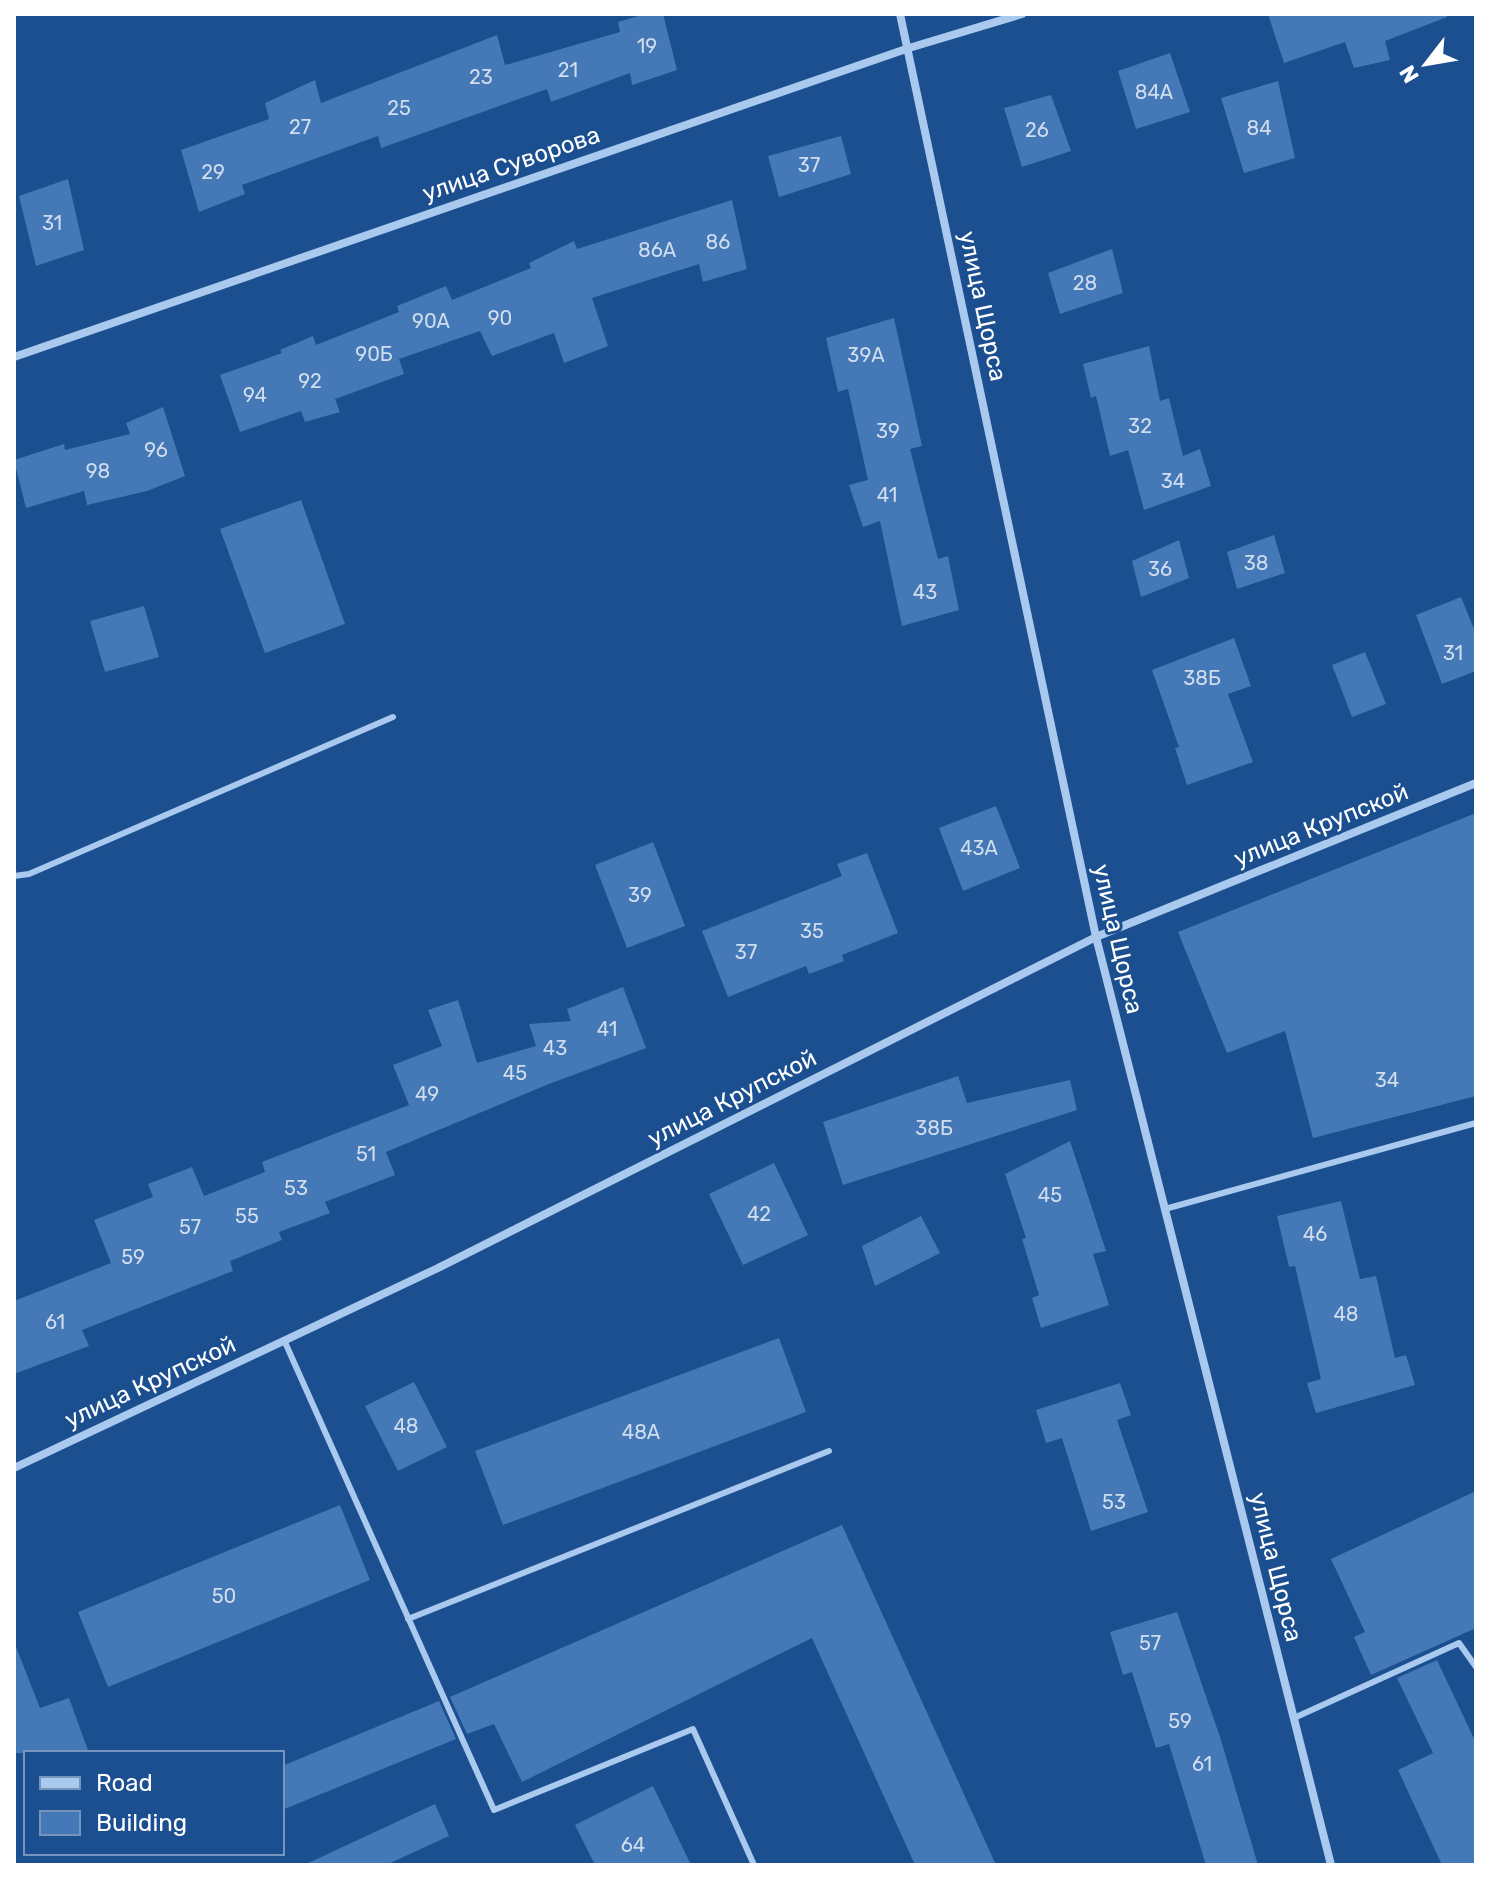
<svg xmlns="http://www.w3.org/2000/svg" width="1490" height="1879" font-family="Rubik,sans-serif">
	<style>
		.building { fill: #4478b7 }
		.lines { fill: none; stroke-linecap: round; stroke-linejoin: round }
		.lane { stroke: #a9c9ee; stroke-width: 6 }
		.street { stroke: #a9c9ee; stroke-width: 8 }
		.labels { text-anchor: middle; stroke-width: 6; stroke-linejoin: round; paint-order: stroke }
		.number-label { font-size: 20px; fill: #d0dded }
		.street-label { font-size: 24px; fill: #fff; stroke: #1b4f8f }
	</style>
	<rect width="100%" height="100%" fill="#1b4f8f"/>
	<path class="building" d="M645,14H663L677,70L632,85L630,73L551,102L547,89L381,148L378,136L242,185L245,194L199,212L181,150L269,119L265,103L315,80L321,103L497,35L505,65L620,32L618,22Z
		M1268,14H1447V17L1385,41L1390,60L1354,68L1345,42L1284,63Z
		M1170,53L1190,112L1136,129L1118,71Z
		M1278,81L1295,158L1244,173L1221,98Z
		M1051,95L1071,151L1022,167L1004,108Z
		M841,136L851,174L779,197L768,156Z
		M68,179L84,250L36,266L19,196Z
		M732,200L747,269L703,282L699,264L592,298L608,346L564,363L554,333L492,356L480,331L399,359L404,374L335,399L340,412L305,422L301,411L240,432L220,375L282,353L280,350L313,336L316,345L399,312L397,306L446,286L452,300L531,268L529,263L574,241L577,249Z
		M1112,249L1123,293L1060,314L1048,273Z
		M894,318L922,446L910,449L938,559L948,556L959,610L902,626L880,521L863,527L849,485L868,480L848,389L838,392L826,338Z
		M1149,346L1160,401L1169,398L1183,456L1200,449L1211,486L1144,510L1128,450L1110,456L1096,396L1091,398L1083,364Z
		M163,407L185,476L147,491L87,505L84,491L26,508L14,460L64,444L65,450L130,434L126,423Z
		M301,500L345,624L265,653L220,529Z
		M1274,535L1285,573L1237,589L1227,552Z
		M1179,540L1189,578L1141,597L1132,561Z
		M1461,597L1476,634V671L1442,684L1416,615Z
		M144,606L159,657L105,672L90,621Z
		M1234,638L1251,686L1228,694L1253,762L1187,785L1175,748L1179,747L1152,670Z
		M1365,652L1386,704L1352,717L1332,665Z
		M996,806L1020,868L963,891L939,828Z
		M1476,813V1096L1313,1138L1285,1031L1227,1053L1178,932Z
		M653,842L685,926L627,948L595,865Z
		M867,853L898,933L842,955L844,961L809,974L806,966L728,997L702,931L842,876L837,864Z
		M623,987L646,1048L549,1084L386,1152L395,1175L325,1202L330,1213L279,1232L282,1240L230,1261L233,1271L82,1330L89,1346L14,1374V1301L111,1263L94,1220L153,1197L148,1184L192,1167L204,1196L265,1172L262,1162L409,1105L393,1065L442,1046L428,1010L458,1000L477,1063L536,1046L529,1024L571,1021L567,1009Z
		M958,1076L967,1103L1070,1080L1077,1110L843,1185L823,1122Z
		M1070,1141L1106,1251L1093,1254L1109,1305L1041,1328L1032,1298L1039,1295L1022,1239L1026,1238L1005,1174Z
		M774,1163L808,1235L743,1265L709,1194Z
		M1341,1201L1360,1279L1376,1276L1395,1358L1406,1355L1415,1385L1316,1413L1307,1383L1321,1379L1295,1266L1289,1267L1277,1216Z
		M921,1216L940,1253L875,1286L862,1246Z
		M779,1338L806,1412L503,1525L475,1451Z
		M414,1382L447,1447L398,1471L365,1406Z
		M1120,1383L1131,1415L1117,1420L1148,1512L1091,1531L1062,1438L1046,1443L1036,1410Z
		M1476,1491V1628L1371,1675L1354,1637L1365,1632L1331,1559Z
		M340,1505L370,1580L108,1687L78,1612Z
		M842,1525L996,1865H915L812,1638L522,1782L494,1724L467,1734L450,1697Z
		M1177,1612L1221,1740L1258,1865H1206L1169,1744L1156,1748L1132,1672L1123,1675L1110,1632Z
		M16,1647L40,1708L69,1698L89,1753H14Z
		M1437,1660L1476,1743V1865H1442L1398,1770L1433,1753L1397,1678Z
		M439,1701L456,1739L282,1810V1766Z
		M653,1786L691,1865H595L575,1825Z
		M435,1804L449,1836L386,1865H304Z"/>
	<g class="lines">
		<path class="lane" d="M14,876L29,874L393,717
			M1165,1209L1476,1123
			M284,1340L494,1810L693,1729L754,1865
			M408,1619L829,1451
			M1294,1718L1459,1643L1476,1667"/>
		<path class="street" d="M900,14L1096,937L1331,1865
			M14,357L909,48L1022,14
			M14,1468L436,1269L1096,937L1476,783"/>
	</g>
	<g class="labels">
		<g class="number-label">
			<text x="647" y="53">19</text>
			<text x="568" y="77">21</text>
			<text x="481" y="84">23</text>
			<text x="1154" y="99">84А</text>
			<text x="399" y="115">25</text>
			<text x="300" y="134">27</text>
			<text x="1259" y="135">84</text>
			<text x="1037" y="137">26</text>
			<text x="809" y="172">37</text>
			<text x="213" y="179">29</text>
			<text x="52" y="230">31</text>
			<text x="718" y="249">86</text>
			<text x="657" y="257">86А</text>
			<text x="1085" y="290">28</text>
			<text x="500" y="325">90</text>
			<text x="431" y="328">90А</text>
			<text x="374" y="361">90Б</text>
			<text x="866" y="362">39А</text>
			<text x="310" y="388">92</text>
			<text x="255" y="402">94</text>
			<text x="1140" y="433">32</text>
			<text x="888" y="438">39</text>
			<text x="156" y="457">96</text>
			<text x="98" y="478">98</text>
			<text x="1173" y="488">34</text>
			<text x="887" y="502">41</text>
			<text x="1256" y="570">38</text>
			<text x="1160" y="576">36</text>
			<text x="925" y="599">43</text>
			<text x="1453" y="660">31</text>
			<text x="1202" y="685">38Б</text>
			<text x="979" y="855">43А</text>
			<text x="640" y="902">39</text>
			<text x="812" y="938">35</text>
			<text x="746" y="959">37</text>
			<text x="607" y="1036">41</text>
			<text x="555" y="1055">43</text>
			<text x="515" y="1080">45</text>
			<text x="1387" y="1087">34</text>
			<text x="427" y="1101">49</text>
			<text x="934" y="1135">38Б</text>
			<text x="366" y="1161">51</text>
			<text x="296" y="1195">53</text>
			<text x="1050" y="1202">45</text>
			<text x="759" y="1221">42</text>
			<text x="247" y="1223">55</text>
			<text x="190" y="1234">57</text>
			<text x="1315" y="1241">46</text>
			<text x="133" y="1264">59</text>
			<text x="1346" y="1321">48</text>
			<text x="55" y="1329">61</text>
			<text x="406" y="1433">48</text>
			<text x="641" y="1439">48А</text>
			<text x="1114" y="1509">53</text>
			<text x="224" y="1603">50</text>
			<text x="1150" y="1650">57</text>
			<text x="1180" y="1728">59</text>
			<text x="1202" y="1771">61</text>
			<text x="633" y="1852">64</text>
		</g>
		<g class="street-label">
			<text transform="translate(511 164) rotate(-19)" y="8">улица Суворова</text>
			<text transform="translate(983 306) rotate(78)" y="8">улица Щорса</text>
			<text transform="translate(1321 825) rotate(-22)" y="8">улица Крупской</text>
			<text transform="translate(1118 939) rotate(77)" y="8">улица Щорса</text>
			<text transform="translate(732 1098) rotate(-27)" y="8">улица Крупской</text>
			<text transform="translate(150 1382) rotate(-25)" y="8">улица Крупской</text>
			<text transform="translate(1276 1567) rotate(76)" y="8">улица Щорса</text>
		</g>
	</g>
	<rect width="1490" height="1879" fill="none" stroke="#ffffff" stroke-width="32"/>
	<rect x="24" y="1751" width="260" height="104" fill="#1b4f8f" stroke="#7695bc" stroke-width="2"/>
	<rect x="40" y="1777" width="40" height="12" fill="#a9c9ee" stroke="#7695bc" stroke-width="2"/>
	<text x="96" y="1791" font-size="24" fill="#ffffff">Road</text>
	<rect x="40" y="1811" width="40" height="24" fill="#4478b7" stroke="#7695bc" stroke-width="2"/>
	<text x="96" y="1831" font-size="24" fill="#ffffff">Building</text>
	<g transform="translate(1426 64) rotate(239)" stroke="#1b4f8f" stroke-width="6" paint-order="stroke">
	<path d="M0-6L14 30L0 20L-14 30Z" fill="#ffffff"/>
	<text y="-12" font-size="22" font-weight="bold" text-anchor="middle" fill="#ffffff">N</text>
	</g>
</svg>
